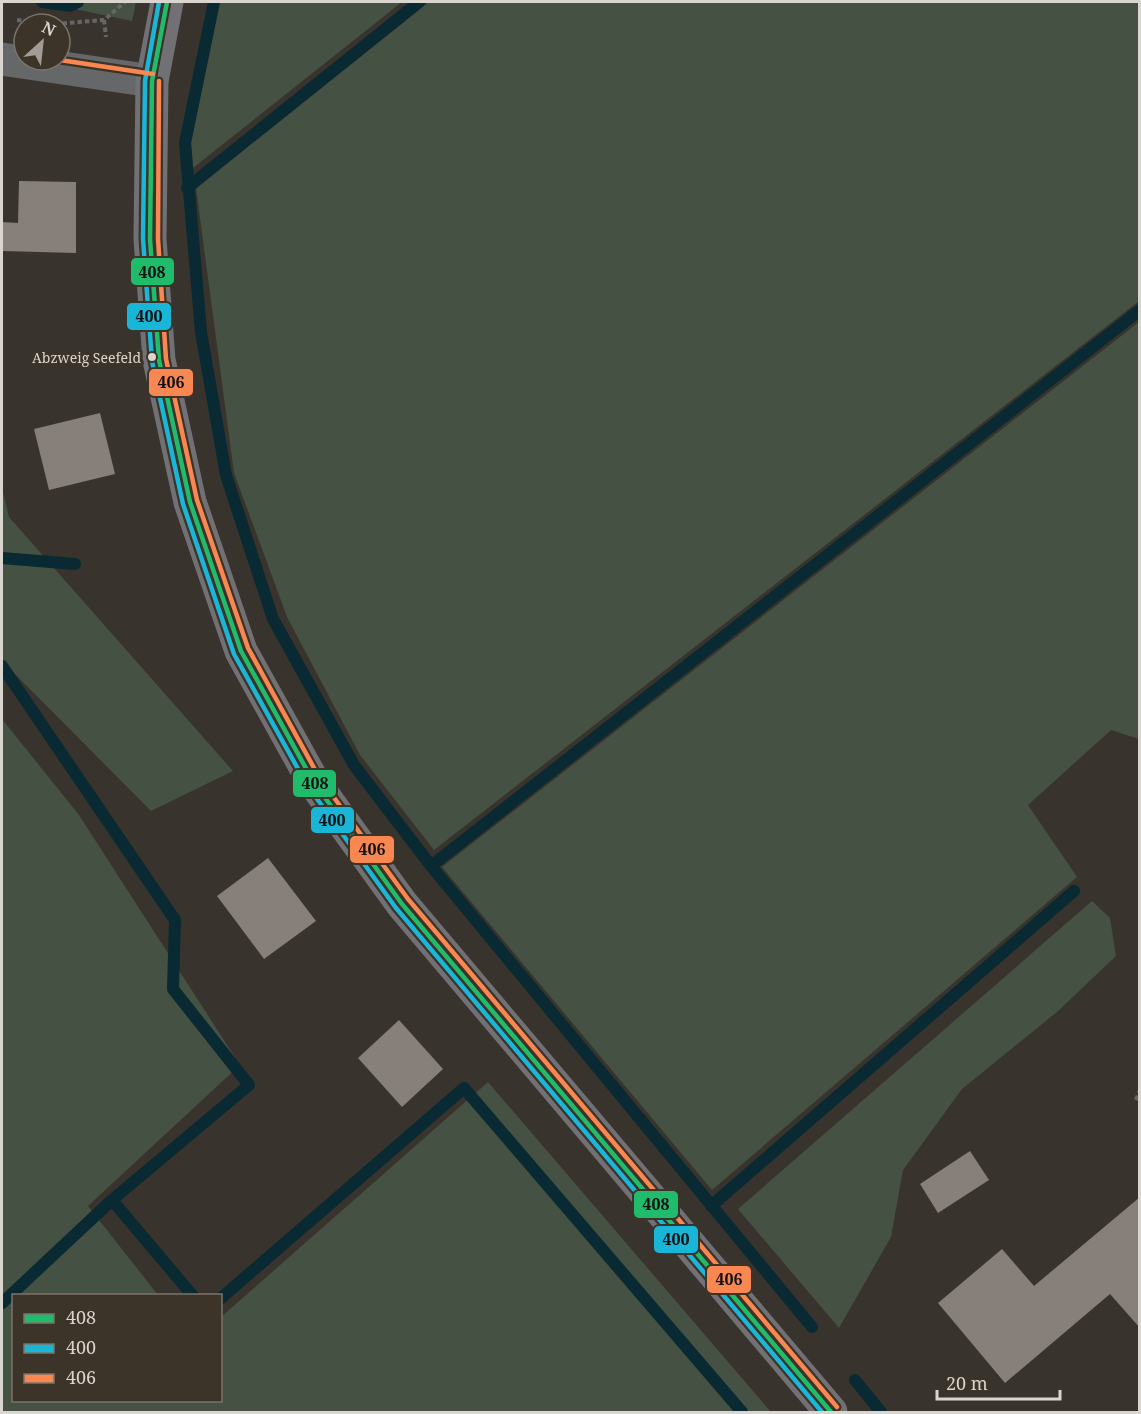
<svg xmlns="http://www.w3.org/2000/svg" width="1141" height="1414" font-family="'Noto Serif',serif">
	<style>
		.green { fill: #455143 }
		.lines { fill: none; stroke-linecap: round; stroke-linejoin: round }
		.stream { stroke: #092a32; stroke-width: 12 }
		.building { fill: #877f79 }
		.path { stroke: #676566; stroke-width: 4; stroke-dasharray: 4.5 3; stroke-linecap: butt }
		.tertiary { stroke: #666769; stroke-width: 33 }
		.secondary { stroke: #717175; stroke-width: 33 }
		.bus-1-casing { stroke: #3c3329; stroke-width: 9 }
		.bus-2-casing { stroke: #3c3329; stroke-width: 9 }
		.bus-3-casing { stroke: #3c3329; stroke-width: 9 }
		.bus-1 { stroke: #20bc6c; stroke-width: 4.5 }
		.bus-2 { stroke: #1ab6d8; stroke-width: 4.5 }
		.bus-3 { stroke: #f88751; stroke-width: 4.5 }
		.bus-dot { fill: #dad5ce; stroke: #3c3329; stroke-width: 2 }
		.labels { text-anchor: middle; stroke-width: 6; stroke-linejoin: round; paint-order: stroke }
		.bus-label { font-size: 14px; fill: #dad5ce; stroke: #3c3329; text-anchor: end }
		.line-badge { stroke: #3c3329; stroke-width: 2 }
		.pale-badge-label { font-size: 16px; text-anchor: middle; font-weight: bold; fill: #111 }
	</style>
	<rect width="100%" height="100%" fill="#38332d"/>
	<path class="green" d="M42,2H136L132,21Z
		M219,2H402L193,168L191,141Z
		M429,2H1140L1139,301L434,850L360,755L287,617L234,473L196,188Z
		M1139,322V739L1111,730L1028,805L1077,877L712,1190L442,867Z
		M2,488L9,517L233,771L151,811L2,661Z
		M2,719L79,815L240,1065L88,1206L158,1295L14,1296V1400H220L221,1317L488,1082L771,1412H2Z
		M1092,901L1110,918L1116,956L1057,1012L962,1089L903,1170L891,1237L839,1328L738,1209Z"/>
	<g class="lines">
		<path class="stream" d="M42,2L70,6L78,2
			M214,2L185,143L201,332L226,475L273,619L354,765L431,866L812,1327
			M187,188L419,2
			M2,558L75,564
			M2,666L175,920L173,989L249,1085L112,1200L2,1303
			M431,866L1140,310
			M112,1200L193,1296
			M711,1206L1074,891
			M220,1299L464,1088L742,1412
			M855,1380L881,1412"/>
	</g>
	<path class="building" d="M19,181L76,182V253L2,251V222L18,223Z
		M100,413L115,474L49,490L34,429Z
		M268,858L316,921L264,959L217,896Z
		M399,1020L443,1069L402,1107L358,1058Z
		M970,1151L989,1180L938,1213L920,1184Z
		M1140,1197V1328L1110,1294L1005,1383L938,1303L1002,1249L1034,1286Z"/>
	<g class="lines">
		<path class="path" d="M17,20L49,24
			M104,20L106,37
			M55,24L104,20L125,2
			M1136,1100L1140,1090"/>
		<path class="tertiary" d="M2,59L152,81"/>
		<path class="secondary" d="M167,2L152,81L150,239L159,360L190,502L241,651L313,781L402,904L831,1412"/>
		<defs>
			<path id="bus-1" d="M167,2L152,81L150,239L159,360L190,502L241,651L313,781L402,904L831,1412"/>
			<path id="bus-2" d="M159,2L145,81L143,239L152,361L183,504L234,654L307,785L396,908L822,1412"/>
			<path id="bus-3" d="M60,60L153,74
				M159,81L158,239L166,359L197,500L248,648L319,777L408,899L837,1407"/>
		</defs>
		<use href="#bus-1" class="bus-1-casing"/>
		<use href="#bus-2" class="bus-2-casing"/>
		<use href="#bus-3" class="bus-3-casing"/>
		<use href="#bus-1" class="bus-1"/>
		<use href="#bus-2" class="bus-2"/>
		<use href="#bus-3" class="bus-3"/>
	</g>
	<circle class="bus-dot" cx="152" cy="357" r="5"/>
	<g class="labels">
		<g class="bus-label">
			<text x="141" y="363">Abzweig Seefeld</text>
		</g>
	</g>
	<g class="line-badge">
		<rect x="130" y="257" width="45" height="29" rx="6" fill="#20bc6c"/>
		<rect x="126" y="302" width="46" height="29" rx="6" fill="#1ab6d8"/>
		<rect x="148" y="368" width="46" height="29" rx="6" fill="#f88751"/>
		<rect x="292" y="769" width="45" height="29" rx="6" fill="#20bc6c"/>
		<rect x="310" y="806" width="45" height="28" rx="6" fill="#1ab6d8"/>
		<rect x="349" y="835" width="46" height="29" rx="6" fill="#f88751"/>
		<rect x="633" y="1190" width="46" height="29" rx="6" fill="#20bc6c"/>
		<rect x="653" y="1225" width="46" height="29" rx="6" fill="#1ab6d8"/>
		<rect x="706" y="1265" width="46" height="29" rx="6" fill="#f88751"/>
	</g>
	<g class="pale-badge-label">
		<text x="152" y="278">408</text>
		<text x="149" y="322">400</text>
		<text x="171" y="388">406</text>
		<text x="315" y="789">408</text>
		<text x="332" y="826">400</text>
		<text x="372" y="855">406</text>
		<text x="656" y="1210">408</text>
		<text x="676" y="1245">400</text>
		<text x="729" y="1285">406</text>
	</g>
	<rect width="1141" height="1414" fill="none" stroke="#dad5ce" stroke-width="6"/>
	<rect x="12" y="1294" width="210" height="108" fill="#3c3329" stroke="#7b746b" stroke-width="1.5"/>
	<rect x="24" y="1314" width="30" height="9" fill="#20bc6c" stroke="#7b746b" stroke-width="1.5"/>
	<text x="66" y="1324" font-size="18" fill="#dad5ce">408</text>
	<rect x="24" y="1344" width="30" height="9" fill="#1ab6d8" stroke="#7b746b" stroke-width="1.5"/>
	<text x="66" y="1354" font-size="18" fill="#dad5ce">400</text>
	<rect x="24" y="1374" width="30" height="9" fill="#f88751" stroke="#7b746b" stroke-width="1.5"/>
	<text x="66" y="1384" font-size="18" fill="#dad5ce">406</text>
	<g transform="translate(42 42) rotate(27)"><circle r="28" fill="#3c3329" stroke="#7b746b" stroke-width="1.5"/>
	<path d="M0-4.5L10 22L0 15L-10 22Z" fill="#a19c96"/>
	<text y="-9" font-size="16" font-weight="bold" text-anchor="middle" fill="#dad5ce">N</text>
	</g>
	<path d="M937 1390v9h123v-9" fill="none" stroke="#dad5ce" stroke-width="3"/>
	<text x="946" y="1390" font-size="18" fill="#dad5ce" stroke="#3c3329" stroke-width="4.5" paint-order="stroke">20 m</text>
</svg>
